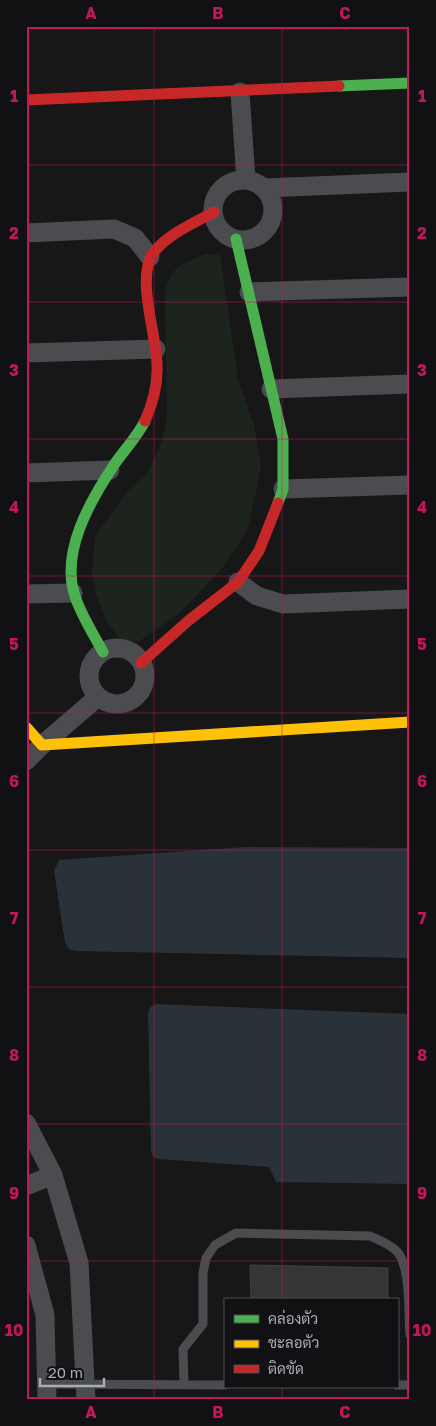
<svg xmlns="http://www.w3.org/2000/svg" width="436" height="1426" font-family="'Golos Text',Sarabun,sans-serif">
	<style>
		.green { fill: #1d241e }
		.water { fill: #2a3239 }
		.building { fill: #353536; stroke: #3f4043 }
		.lines { fill: none; stroke-linecap: round; stroke-linejoin: round }
		.lane { stroke: #4b4c50; stroke-width: 9 }
		.street { stroke: #4b4c50; stroke-width: 19 }
		.fast { stroke: #4caf50; stroke-width: 11 }
		.slow { stroke: #ffc107; stroke-width: 11 }
		.jam { stroke: #c62828; stroke-width: 11 }
		.grid { fill: none; stroke: #c2185b; stroke-width: 1; stroke-opacity: 0.55 }
		.neatline { fill: none; stroke: #c2185b; stroke-width: 2 }
		.grid-label { font-size: 16px; text-anchor: middle; font-weight: bold; fill: #c2185b }
	</style>
	<rect width="100%" height="100%" fill="#171717"/>
	<path class="green" d="M205,254L220,255L238,379L254,425L261,468L247,532L223,567L181,612L138,642L121,640L107,622L97,596L92,572L95,537L126,493L147,474L162,442L167,418L165,296C169,268 180,264 205,254Z"/>
	<path class="water" d="M246,847L410,848V958L76,951L69,949L65,942L54,871L59,860Z
		M155,1004L410,1014V1184L276,1182L269,1167L158,1159L153,1156L151,1152L148,1013L150,1007Z"/>
	<path class="building" d="M250,1265L388,1268V1300H251Z"/>
	<g class="lines">
		<path class="lane" d="M48,1384L225,1385
			M184,1385L183,1349L203,1324V1273L206,1258L215,1245L236,1233L370,1236C379,1240 394,1246 399,1254C411,1273 408,1313 410,1335
			M397,1385H410"/>
		<path class="street" d="M240,92L246,180
			M213 210a30 30 0 1 1 60 0a30 30 0 1 1-60 0Z
			M265,188L410,182
			M26,233L114,229L135,238L150,257
			M249,292L410,287
			M26,353L156,349
			M271,389L410,384
			M26,473L110,470
			M283,489L410,485
			M238,582L257,596L283,604L410,599
			M26,594L73,593
			M89 676a28 28 0 1 1 56 0a28 28 0 1 1-56 0Z
			M26,761L42,745L98,697
			M26,1123L53,1175L79,1263L86,1400
			M26,1186L53,1175
			M26,1245L45,1315L47,1400"/>
		<path class="fast" d="M339,86L410,83
			M236,239L283,439V489L278,503
			M103,652C93,633 80,614 74,593C62,551 89,503 112,468C122,452 136,439 145,421"/>
		<path class="slow" d="M26,727L42,745L410,722"/>
		<path class="jam" d="M26,100L339,86
			M145,421C153,403 158,385 157,365C157,336 135,276 154,252C168,234 194,223 214,212
			M141,663L188,621L238,582L259,551L278,503"/>
	</g>
	<path class="grid" d="M154,26V1400M282,26V1300M26,165H410M26,302H410M26,439H410M26,576H410M26,713H410M26,850H410M26,987H410M26,1124H410M26,1261H410M282,1387V1400"/>
	<rect width="436" height="1426" fill="none" stroke="#111113" stroke-width="55"/>
	<rect x="224" y="1298" width="175" height="90" fill="#111113" stroke="#4d4f55"/>
	<rect x="234" y="1315" width="25" height="8" fill="#4caf50" stroke="#4d4f55"/>
	<text x="268" y="1324" font-size="15" fill="#a8adb8">คล่องตัว</text>
	<rect x="234" y="1340" width="25" height="8" fill="#ffc107" stroke="#4d4f55"/>
	<text x="268" y="1348" font-size="15" fill="#a8adb8">ชะลอตัว</text>
	<rect x="234" y="1365" width="25" height="8" fill="#c62828" stroke="#4d4f55"/>
	<text x="268" y="1374" font-size="15" fill="#a8adb8">ติดขัด</text>
	<path d="M40 1378v8h64v-8" fill="none" stroke="#a8adb8" stroke-width="2.5"/>
	<text x="48" y="1378" font-size="15" fill="#a8adb8" stroke="#111113" stroke-width="4" paint-order="stroke">20 m</text>
	<rect x="28" y="28" width="380" height="1370" class="neatline"/>
	<g class="grid-label">
		<text x="91" y="19">A</text>
		<text x="218" y="19">B</text>
		<text x="345" y="19">C</text>
		<text x="14" y="102">1</text>
		<text x="422" y="102">1</text>
		<text x="14" y="239">2</text>
		<text x="422" y="239">2</text>
		<text x="14" y="376">3</text>
		<text x="422" y="376">3</text>
		<text x="14" y="513">4</text>
		<text x="422" y="513">4</text>
		<text x="14" y="650">5</text>
		<text x="422" y="650">5</text>
		<text x="14" y="787">6</text>
		<text x="422" y="787">6</text>
		<text x="14" y="924">7</text>
		<text x="422" y="924">7</text>
		<text x="14" y="1061">8</text>
		<text x="422" y="1061">8</text>
		<text x="14" y="1199">9</text>
		<text x="422" y="1199">9</text>
		<text x="14" y="1336">10</text>
		<text x="422" y="1336">10</text>
		<text x="91" y="1418">A</text>
		<text x="218" y="1418">B</text>
		<text x="345" y="1418">C</text>
	</g>
</svg>
